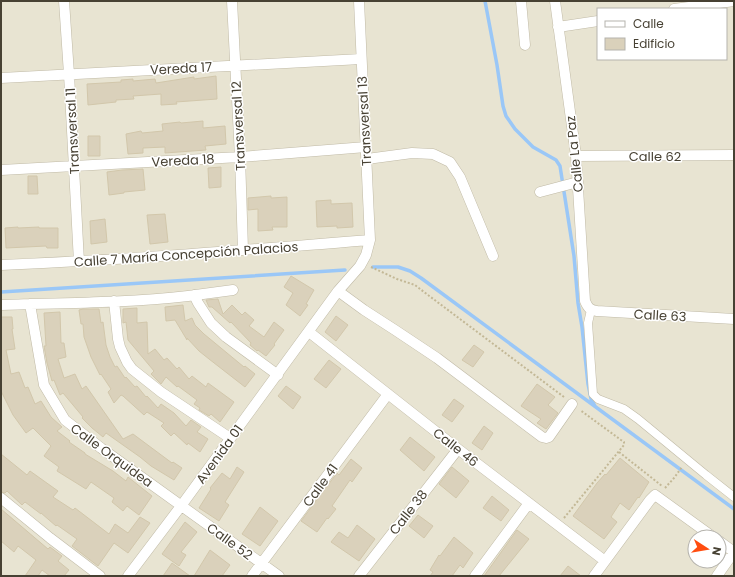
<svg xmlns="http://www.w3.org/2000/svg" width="735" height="577" font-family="Poppins,sans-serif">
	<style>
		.residential { fill: #e8e4d2; fill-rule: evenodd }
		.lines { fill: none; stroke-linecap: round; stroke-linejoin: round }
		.stream { stroke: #9ac7f7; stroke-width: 3.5 }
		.building { fill: #dad1bb; stroke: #d2c7ab }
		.pedestrian-casing { stroke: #c0baa6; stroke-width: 9 }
		.minor-casing { stroke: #c0baa6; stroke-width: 11 }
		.path { stroke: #c3b896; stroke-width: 2; stroke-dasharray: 2 2; stroke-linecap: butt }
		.pedestrian { stroke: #fff; stroke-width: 8 }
		.minor { stroke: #fff; stroke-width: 10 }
		.labels { text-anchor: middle; stroke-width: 3; stroke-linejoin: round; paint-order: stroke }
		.street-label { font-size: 13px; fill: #474133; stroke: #fff }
	</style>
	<rect width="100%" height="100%" fill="#f4f1e4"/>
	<path class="residential" d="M1,1H734V576H1ZM598,9H726V59H598ZM695,537H719V561H695Z"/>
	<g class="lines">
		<path class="stream" d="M485,1L497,65L503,106L506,116L515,129L533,147L556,160L560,166L574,256L578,303L582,327L588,384L591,399L595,406
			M373,267H398L410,271L421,278L734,509
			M1,292L345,270"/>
	</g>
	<path class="building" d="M216,76L217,99L176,102L177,104L161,105V94L133,96L134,99L116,100V102L88,105L87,84L121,82V80L133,79V81L155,79L156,83L194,77V79Z
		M203,121V128L225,126L226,144L205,146L206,150L165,153V147L143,148V153L128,154L126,134L141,131L142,133L163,131L162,124L180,122L181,123Z
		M88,136H100V156H88Z
		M221,167V187L209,188L208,168Z
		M143,169L145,190L124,192V193L109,195L107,172L122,170Z
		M28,176H37L38,194H28Z
		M271,196V198L287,197V227H272L273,230L258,231V209L248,210V198Z
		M331,200V204L352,203L353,227L337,228V226L317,227L316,201Z
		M165,214L168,242L150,244L147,215Z
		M105,219L107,242L91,244L90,221Z
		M18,227V228L39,227V228H58V248H47L46,246L6,248L5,228Z
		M291,276L314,290L306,304L308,305L300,316L286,305L293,293L284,287Z
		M218,299L223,314L232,305L242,315L245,312L254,320L249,326L264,337L274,322L284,330L274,344L275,345L266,356L258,350L257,351L250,345L251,343L231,322L230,323L212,307H209L206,300Z
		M183,305L185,321L192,318L195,325L204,334L244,367L245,366L255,374L245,387L209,359L199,351L187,338V340L175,320L166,321L165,307Z
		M137,308V323L147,322L148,354L155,349L164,360L167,358L177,369L179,367L189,379L192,376L206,387L208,383L234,402L220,422L211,414L209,416L199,410L200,408L194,404L197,400L178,386L177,387L166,377L161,384L151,374L154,371L128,340L126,322L123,323V309Z
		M83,309H99L101,323L103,322L106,345L110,357L115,367L117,366L125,378L126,377L135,387L137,386L146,397L147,396L158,408L161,404L174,413L186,426L191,420L201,427L197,432L208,439L200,452L188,443L187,445L174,433L171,436L161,426L164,423L147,412L144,415L123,396L121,395L114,403L108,392L111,389L101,374L100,375L91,357L84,337L83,324H81L79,310Z
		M60,312L61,343H64L66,357L58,359L64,378L75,374L82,389L86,386L123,439L133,434L172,463L173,462L182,468L174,480L151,466L140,457L106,433L103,437L92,428L82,418L83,417L63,393L60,395L54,380L52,381L47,363L44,346H46L44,313Z
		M336,316L348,325L336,341L325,332Z
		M1,317H12L13,329H12L15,349L6,350L11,374L19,372L25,388L28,387L35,404L41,401L51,417L62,427L57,431L70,441L69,442L85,453V454L113,471L126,481L128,477L152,496L139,515L127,506L123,511L112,502L114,498L91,482L86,489L57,471L59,467L44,456L51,446L33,428L26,433L13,415L1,391Z
		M474,345L484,352L473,367L462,360Z
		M329,360L341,369L326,388L314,379Z
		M537,384L555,397L548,405L558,413L546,429L537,423L541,419L521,406Z
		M286,386L301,397L293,409L278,396Z
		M454,399L464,406L452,422L442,415Z
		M484,426L493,433L482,450L472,443Z
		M410,437L435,457L424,471L400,450Z
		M1,454L27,475L30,471L58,491L53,497L73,510L75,508L109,534L115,524L128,533L140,517L150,523L128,553L114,543L98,566L72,546L77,539L57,525L56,526L41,513V514L25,502L22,505L7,491L5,493L1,492Z
		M620,458L649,482L639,498L638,497L629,510L620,503L611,517L617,522L604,539L573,516L597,483L605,474L606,475Z
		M351,459L362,468L352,482L350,480L332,506L336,509L328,519L327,518L317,532L301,521L337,473L339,475Z
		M237,467L244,472L225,502L229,505L219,521L199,508L211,489L210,488L222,473L230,479Z
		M452,467L469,481L456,498L439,484Z
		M492,496L509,510L501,521L483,508Z
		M260,507L278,521L260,546L242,534Z
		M1,509L48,549L50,547L62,556L58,561L69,570L64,576H50L42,570L38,576H25L36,560L18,546L14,552L1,541Z
		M418,515L433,526L424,538L409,526Z
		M185,522L197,532L181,552L186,555L179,566L162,554Z
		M357,525L375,539L359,561L331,542L339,532L348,538Z
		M517,530L529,539L499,576H484Z
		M454,537L473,553L463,568L460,565L452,576H430L433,572L430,570L439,555L440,556Z
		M210,550L230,565L222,576H194Z
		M172,563L190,576H163Z
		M568,566L581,576H560Z"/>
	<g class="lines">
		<defs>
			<path id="pedestrian" d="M591,310L588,323L593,394L598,399L624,409L638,419L706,475L734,497"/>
			<path id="minor" d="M64,1L69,74L79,262
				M232,1L240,157L243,250
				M521,1L525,45
				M555,1L576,156L585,301C588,308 590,310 597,311L734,319
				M674,9L734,1
				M558,27L598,21
				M1,78L361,59
				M576,156L734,155
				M367,159L412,153L433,154L450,162L460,177L493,256
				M1,170L240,157L366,147
				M540,192L578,182
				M1,265C124,260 247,250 370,240
				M338,291L364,310L395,330L437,358L542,437L546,438L549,437L572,404
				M194,295L198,303L211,323L226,337L278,375
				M114,301L118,339L120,347L127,362L132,369L161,392L230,438
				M30,304L44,385L65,420L101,448L279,576
				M1,305C63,303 126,303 188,296C203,294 218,292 233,290
				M309,332L458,449L605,561
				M1,498L50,538L100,576
				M719,541L734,552
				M128,576L181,506L338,291L360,266L366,255L370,240L359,1
				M252,576L388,394
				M359,576L458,449
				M475,576L529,503
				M594,576L650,500L655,495L713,537
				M717,576L734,552"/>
		</defs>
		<use href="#pedestrian" class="pedestrian-casing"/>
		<use href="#minor" class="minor-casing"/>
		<path class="path" d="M371,267L397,279L415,285L424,292L564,397
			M619,452L662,486
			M665,488L674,478L682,467
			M564,518L624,445V442L621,440L580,410"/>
		<use href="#pedestrian" class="pedestrian"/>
		<use href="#minor" class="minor"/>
	</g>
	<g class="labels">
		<g class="street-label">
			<text transform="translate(181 68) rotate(-3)" y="5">Vereda 17</text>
			<text transform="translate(364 121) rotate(-93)" y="5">Transversal 13</text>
			<text transform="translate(238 126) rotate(-93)" y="5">Transversal 12</text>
			<text transform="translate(72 131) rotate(-93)" y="5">Transversal 11</text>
			<text transform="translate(574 154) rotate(-96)" y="5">Calle La Paz</text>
			<text x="655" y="161">Calle 62</text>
			<text transform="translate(183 160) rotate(-3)" y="5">Vereda 18</text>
			<text transform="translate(186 254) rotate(-4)" y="5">Calle 7 María Concepción Palacios</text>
			<text transform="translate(660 315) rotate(3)" y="5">Calle 63</text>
			<text transform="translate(456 447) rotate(38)" y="5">Calle 46</text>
			<text transform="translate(219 454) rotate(-54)" y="5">Avenida 01</text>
			<text transform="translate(112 455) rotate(36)" y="5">Calle Orquidea</text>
			<text transform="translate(320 485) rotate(-54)" y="5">Calle 41</text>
			<text transform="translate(408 512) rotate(-52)" y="5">Calle 38</text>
			<text transform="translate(230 541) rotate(36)" y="5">Calle 52</text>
		</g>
	</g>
	<rect width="735" height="577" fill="none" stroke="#474133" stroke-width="4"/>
	<rect x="597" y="8" width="130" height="52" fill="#ffffff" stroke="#b5b3ad"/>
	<rect x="605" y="21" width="20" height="6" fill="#ffffff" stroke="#b5b3ad"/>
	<text x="633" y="28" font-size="12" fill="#474133">Calle</text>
	<rect x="605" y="38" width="20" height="12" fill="#dad1bb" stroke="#b5b3ad"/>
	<text x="633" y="48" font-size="12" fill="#474133">Edificio</text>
	<g transform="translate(707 549) rotate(102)"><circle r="19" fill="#ffffff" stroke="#b5b3ad"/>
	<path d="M0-3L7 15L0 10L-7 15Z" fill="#ff4d10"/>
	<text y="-6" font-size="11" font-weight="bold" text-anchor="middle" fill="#474133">N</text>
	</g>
</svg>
